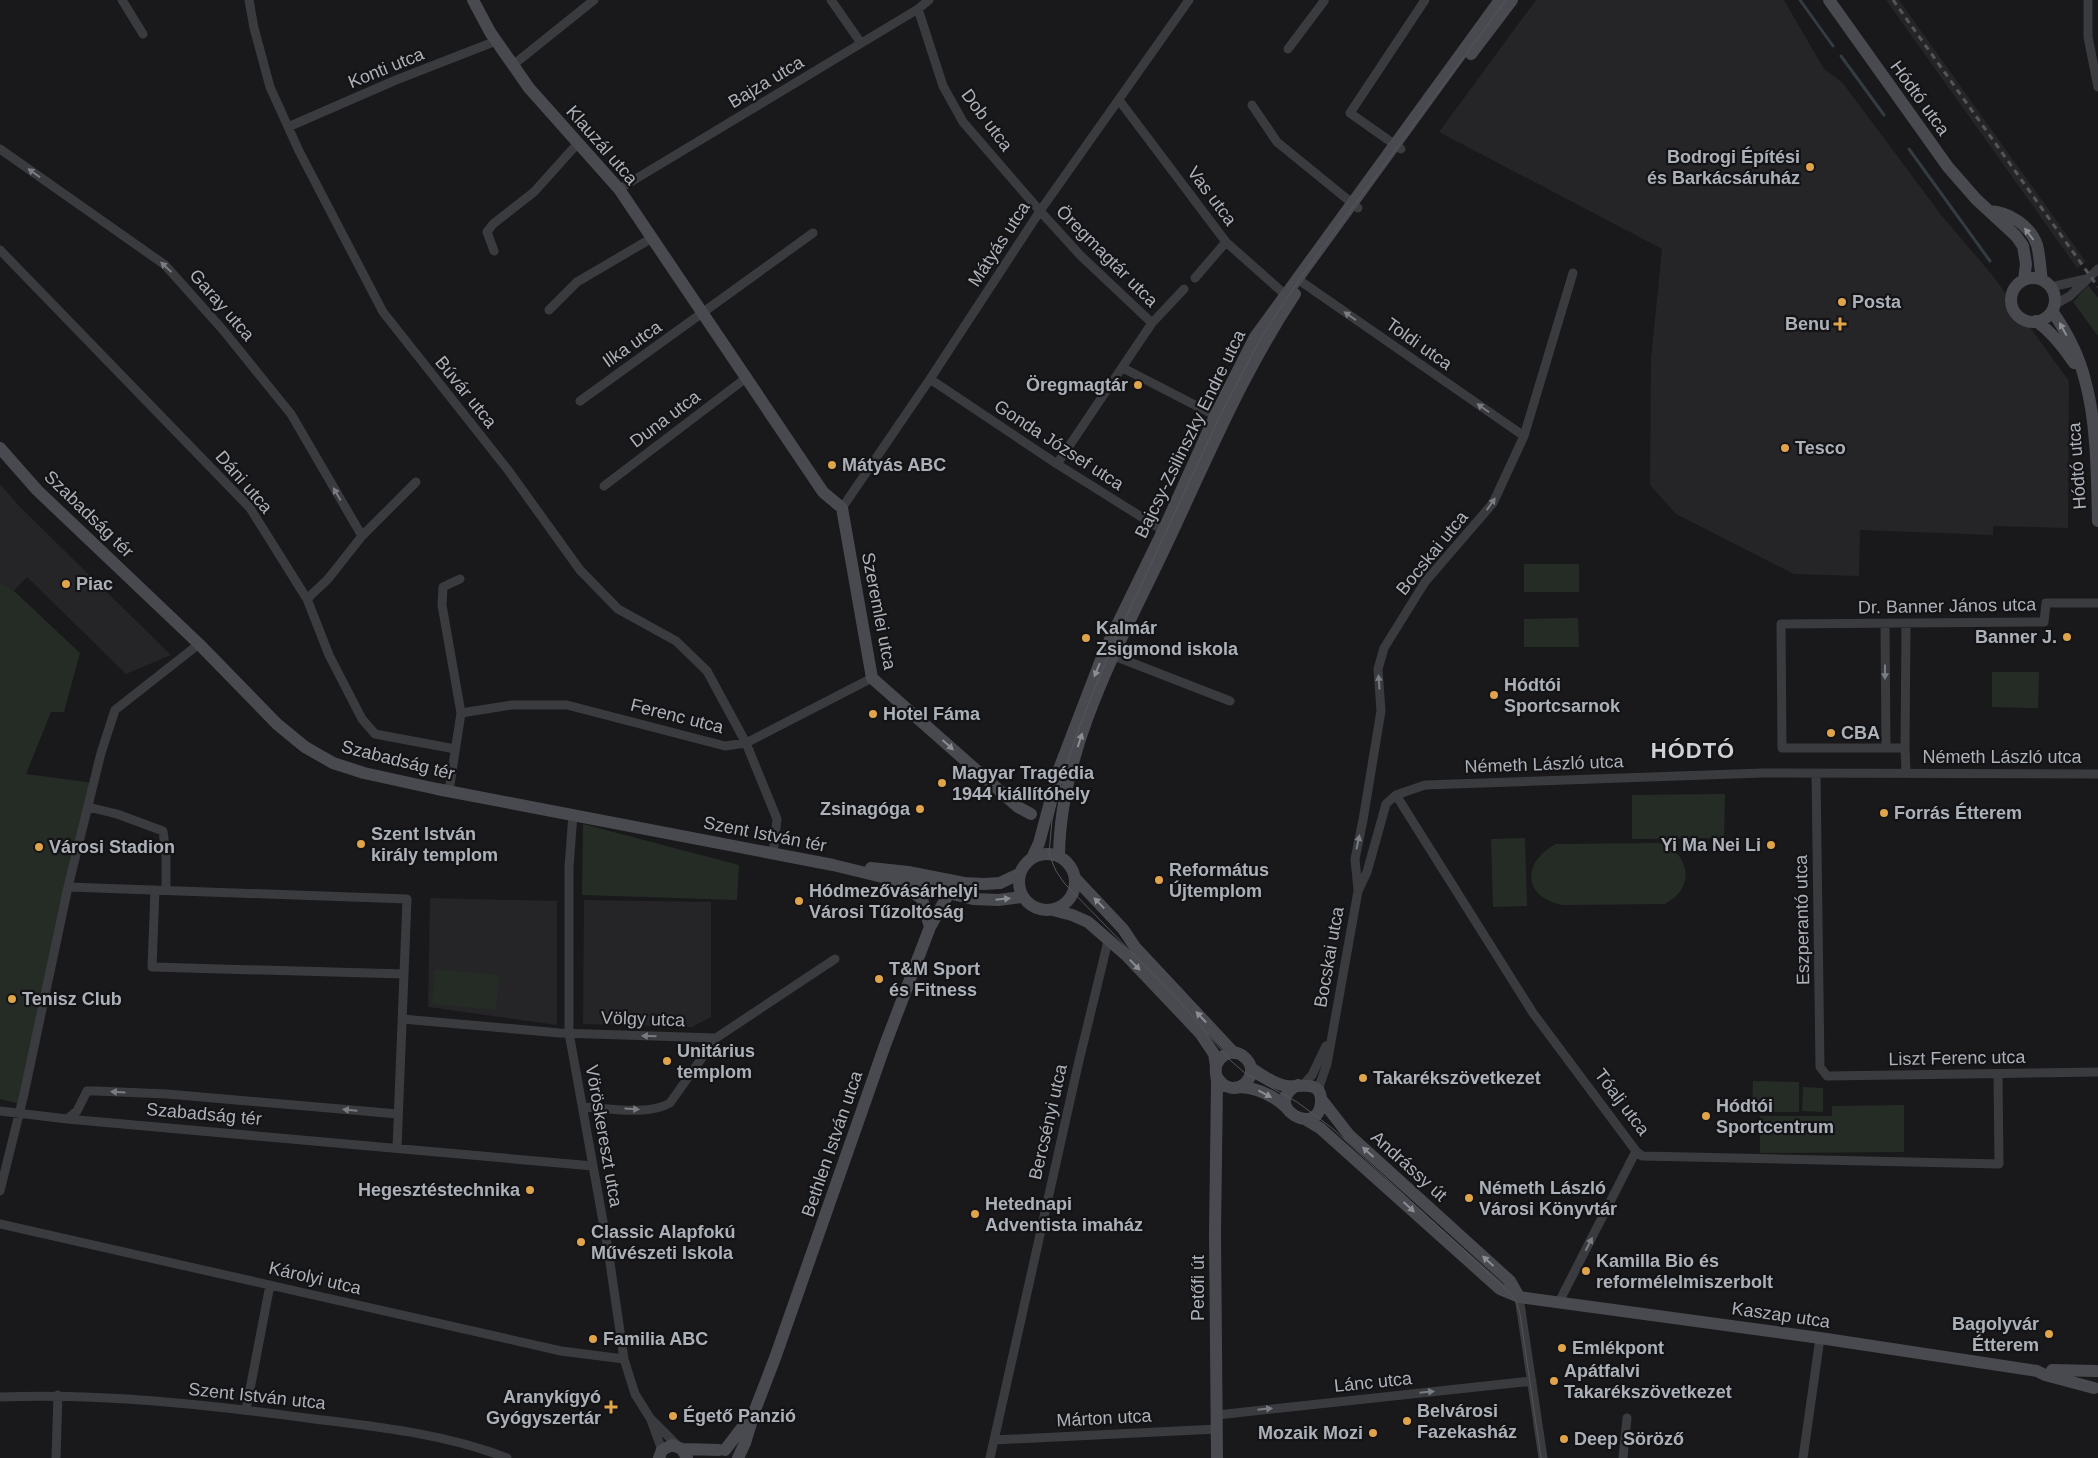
<svg xmlns="http://www.w3.org/2000/svg" width="2098" height="1458" font-family="Arial,sans-serif">
	<style>
		.built { fill: #252528 }
		.green { fill: #252c26 }
		.lines { fill: none; stroke-linecap: round; stroke-linejoin: round }
		.stream { stroke: #333c42; stroke-width: 3 }
		.street { stroke: #3a3b3f; stroke-width: 9 }
		.secondary { stroke: #484a4f; stroke-width: 12 }
		.tram { stroke: #53555a; stroke-width: 1 }
		.rail { stroke: #53555a; stroke-width: 3; stroke-dasharray: 6 5; stroke-linecap: butt }
		.oneway { fill: #797c82 }
		.oneway2 { fill: #898d94 }
		.poi-dot { fill: #e0a44b; stroke: #141416; stroke-width: 2 }
		.labels { text-anchor: middle; stroke-width: 4.5; stroke-linejoin: round; paint-order: stroke }
		.street-label { font-size: 18px; fill: #acb1b9; stroke: #141416 }
		.poi-label { font-size: 18px; font-weight: bold; fill: #acb1b9; stroke: #141416; text-anchor: start }
		.district-label { font-size: 22px; font-weight: bold; letter-spacing: 1px; fill: #cdd0d5; stroke: #141416 }
	</style>
	<rect width="100%" height="100%" fill="#19191b"/>
	<path class="built" d="M1536,0H1784L1824,69L1842,82L1942,216L1993,276L2069,381L2068,528L1993,526V535L1860,530L1859,576L1794,574L1676,514L1650,485L1651,359L1662,249L1439,132Z
		M1886,0H1899L2086,262L2077,268Z
		M0,484L20,507L171,655L126,674L27,577L0,605Z
		M430,898L557,901V1025L428,1007Z
		M584,900L711,902V1017L692,1027L583,1024Z"/>
	<path class="green" d="M2088,285L2098,298V336L2073,302Z
		M1524,564H1579V592H1524Z
		M0,583L14,591L80,653L64,712H51L26,774L94,783L21,1104L0,1099Z
		M1578,618L1579,647H1524V619Z
		M1992,672H2039L2038,708L1992,707Z
		M1725,794L1724,838L1632,839V795Z
		M583,824L739,865L737,900L582,895Z
		M1525,838L1527,906L1493,907L1491,839Z
		M1659,843C1678,847 1693,870 1682,888C1679,895 1671,900 1665,904L1563,905C1523,898 1521,862 1556,844Z
		M435,969L499,975L496,1010L432,1004Z
		M1753,1081L1799,1082V1112H1752Z
		M1803,1087L1823,1088V1112L1802,1111Z
		M1904,1105V1152L1760,1153V1116H1832V1106Z"/>
	<g class="lines">
		<path class="stream" d="M1800,0L1833,46
			M1841,56L1884,115
			M1909,149L1990,261"/>
		<path class="street" d="M122,0L143,34
			M249,0L254,28L270,87L299,151L383,312L508,470L580,570L618,609L676,641L707,671L746,743L777,819L773,854
			M831,0L861,43
			M2088,0V37L2098,87
			M918,9L943,86L963,122L1040,211L1080,255L1152,323
			M1288,49L1324,1L1323,0
			M513,65L594,0
			M1119,100L1226,242L1289,298
			M1252,105L1277,142L1358,208
			M288,127L396,80L496,41
			M0,149L165,265L223,330L291,414L362,536
			M1401,149L1350,113L1425,0
			M619,189L918,9L929,0
			M0,250L250,508L307,599L329,655L362,719L375,734L455,749
			M494,251L487,232L493,224L534,192L578,143
			M1195,278L1226,242
			M1296,278L1524,436
			M2051,287L2086,279
			M2054,305L2070,296L2098,269
			M549,310L577,282L652,238
			M1123,368L1220,418
			M930,379L1057,464L1167,533
			M580,401L813,233
			M1057,464L1152,323L1184,289
			M604,486L746,378
			M842,508L930,379L1040,211L1189,0
			M307,599L328,579L362,536L416,482
			M1885,624L1886,748
			M1109,654L1230,701
			M461,713L512,705H567L725,746L746,743L872,678
			M1905,748L1906,624
			M1816,773L1820,1067L1827,1076L2098,1072
			M1906,773L1905,748H1782L1781,624L2044,622L2046,603H2098
			M449,791L461,713L442,605L443,587L460,579
			M1396,795L1533,1013L1636,1151L1642,1156L1999,1164L1998,1074
			M88,807L117,814L163,831L166,854V890
			M573,814L569,867V1033L608,1249L624,1359L635,1394L650,1418L678,1446
			M68,887L407,899L397,1148
			M155,890L152,967L404,974
			M1358,890L1355,859L1363,820L1381,711L1378,669L1384,648L1425,582L1493,503L1524,436L1573,273
			M402,1019L560,1033L716,1038
			M1304,1084L1312,1075L1326,1046
			M1319,1093L1320,1084L1327,1064L1358,891L1367,872L1386,804L1396,795L1425,785L1762,773L2098,774
			M583,1107C608,1108 648,1116 670,1103L716,1038L835,959
			M0,1111L67,1119L593,1166
			M67,1119L77,1111L87,1091H96L167,1094L398,1114
			M0,1191L24,1094L68,887L101,753L115,710L199,644
			M0,1224L561,1351L624,1359
			M1519,1297L1543,1458
			M1559,1302L1636,1151
			M0,1397C105,1393 210,1405 314,1419C379,1427 446,1434 507,1458
			M246,1410L270,1285
			M1217,1415L1532,1381
			M651,1420L662,1450
			M994,1440L1217,1429
			M56,1458L58,1395
			M990,1458L1078,1065L1108,941
			M1623,1458L1627,1418
			M1803,1458L1820,1338"/>
		<path class="secondary" d="M473,0L490,32L529,88L619,189L823,492L842,508L872,678L1018,807L1031,814
			M1829,0L1948,167L1976,199L2016,236L2023,246L2026,264L2024,280
			M1471,54L1512,0
			M1989,211C2009,212 2030,225 2037,245C2040,256 2040,269 2042,280
			M2011 300a22 22 0 1 1 44 0a22 22 0 1 1-44 0Z
			M2052,311C2066,331 2079,356 2085,380C2097,423 2097,477 2098,521
			M2036,321C2052,332 2064,348 2074,363
			M0,448L37,490L199,644L277,724L305,747L333,763L364,773L437,789L833,865L973,899L998,900L1022,897
			M1019 882a28 28 0 1 1 56 0a28 28 0 1 1-56 0Z
			M1059,856C1060,744 1124,636 1170,537C1210,452 1243,372 1295,294
			M1032,858L1039,843L1059,769L1104,652L1163,531L1215,416L1255,337L1500,0
			M871,868L908,872L964,883L984,884L1000,883L1019,874
			M1075,878L1123,929L1135,947L1234,1053
			M903,885L922,899L930,927
			M1053,910L1072,915L1088,922L1127,956L1200,1033L1214,1054L1216,1066
			M1251,1068C1261,1075 1274,1084 1286,1086C1298,1088 1322,1078 1321,1102C1319,1140 1259,1105 1298,1085
			M1217,1077C1234,1105 1266,1073 1243,1056C1233,1048 1219,1055 1216,1067C1215,1072 1217,1078 1217,1083L1215,1234L1217,1458
			M1240,1087C1258,1088 1274,1096 1287,1108
			M1321,1099L1349,1135L1510,1281L1519,1297
			M1305,1119L1320,1128L1500,1289L1519,1297L1820,1338L2037,1371L2045,1375L2094,1388
			M2052,1370L2096,1371
			M682,1449L719,1450
			M725,1450L748,1420
			M659,1458L662,1450L672,1445L682,1449L687,1458
			M738,1458L745,1443L755,1410L775,1358L885,1045L930,927L949,893L964,883"/>
		<path class="tram" d="M1506,0L1299,280L1259,341L1219,418L1109,654L1082,720L1063,775L1052,820L1049,854L1056,871L1065,884L1181,1003L1231,1061L1245,1073L1297,1102L1332,1128L1511,1294L1516,1301L1520,1314L1541,1458"/>
		<path class="rail" d="M1893,0L2098,287"/>
	</g>
	<defs><path id="oneway-solid" d="M-6-.8H1V-3.2L6.5 0L1 3.2V.8H-6Z" transform="scale(1.25)"/></defs>
	<g class="oneway">
		<use href="#oneway-solid" transform="translate(34 173) rotate(-144)"/>
		<use href="#oneway-solid" transform="translate(166 267) rotate(-137)"/>
		<use href="#oneway-solid" transform="translate(1350 316) rotate(-145)"/>
		<use href="#oneway-solid" transform="translate(1483 408) rotate(-145)"/>
		<use href="#oneway-solid" transform="translate(337 494) rotate(-120)"/>
		<use href="#oneway-solid" transform="translate(1491 504) rotate(-55)"/>
		<use href="#oneway-solid" transform="translate(1885 672) rotate(90)"/>
		<use href="#oneway-solid" transform="translate(1379 682) rotate(-94)"/>
		<use href="#oneway-solid" transform="translate(1358 842) rotate(-78)"/>
		<use href="#oneway-solid" transform="translate(649 1036) rotate(-178)"/>
		<use href="#oneway-solid" transform="translate(118 1092) rotate(-177)"/>
		<use href="#oneway-solid" transform="translate(632 1109) rotate(3)"/>
		<use href="#oneway-solid" transform="translate(350 1110) rotate(-175)"/>
		<use href="#oneway-solid" transform="translate(1589 1244) rotate(-63)"/>
		<use href="#oneway-solid" transform="translate(1427 1392) rotate(-6)"/>
		<use href="#oneway-solid" transform="translate(1265 1409) rotate(-6)"/>
	</g>
	<g class="oneway2">
		<use href="#oneway-solid" transform="translate(2029 234) rotate(-127)"/>
		<use href="#oneway-solid" transform="translate(2063 329) rotate(-119)"/>
		<use href="#oneway-solid" transform="translate(1097 670) rotate(112)"/>
		<use href="#oneway-solid" transform="translate(1080 740) rotate(-72)"/>
		<use href="#oneway-solid" transform="translate(948 745) rotate(42)"/>
		<use href="#oneway-solid" transform="translate(1003 899) rotate(-6)"/>
		<use href="#oneway-solid" transform="translate(1099 903) rotate(-134)"/>
		<use href="#oneway-solid" transform="translate(1135 965) rotate(46)"/>
		<use href="#oneway-solid" transform="translate(1201 1017) rotate(-133)"/>
		<use href="#oneway-solid" transform="translate(1265 1094) rotate(28)"/>
		<use href="#oneway-solid" transform="translate(1368 1152) rotate(-138)"/>
		<use href="#oneway-solid" transform="translate(1409 1207) rotate(42)"/>
		<use href="#oneway-solid" transform="translate(1488 1261) rotate(-138)"/>
	</g>
	<g class="poi-dot">
		<circle cx="1810" cy="167" r="5"/>
		<circle cx="1842" cy="302" r="5"/>
		<path d="M1837.5 316.5h5v5h5v5h-5v5h-5v-5h-5v-5h5z"/>
		<circle cx="1138" cy="385" r="5"/>
		<circle cx="1785" cy="448" r="5"/>
		<circle cx="832" cy="465" r="5"/>
		<circle cx="66" cy="584" r="5"/>
		<circle cx="2067" cy="637" r="5"/>
		<circle cx="1086" cy="638" r="5"/>
		<circle cx="1494" cy="695" r="5"/>
		<circle cx="873" cy="714" r="5"/>
		<circle cx="1831" cy="733" r="5"/>
		<circle cx="942" cy="783" r="5"/>
		<circle cx="920" cy="809" r="5"/>
		<circle cx="1884" cy="813" r="5"/>
		<circle cx="361" cy="844" r="5"/>
		<circle cx="1771" cy="845" r="5"/>
		<circle cx="39" cy="847" r="5"/>
		<circle cx="1159" cy="880" r="5"/>
		<circle cx="799" cy="901" r="5"/>
		<circle cx="879" cy="979" r="5"/>
		<circle cx="12" cy="999" r="5"/>
		<circle cx="667" cy="1061" r="5"/>
		<circle cx="1363" cy="1078" r="5"/>
		<circle cx="1706" cy="1116" r="5"/>
		<circle cx="530" cy="1190" r="5"/>
		<circle cx="1469" cy="1198" r="5"/>
		<circle cx="975" cy="1214" r="5"/>
		<circle cx="581" cy="1242" r="5"/>
		<circle cx="1586" cy="1271" r="5"/>
		<circle cx="2049" cy="1334" r="5"/>
		<circle cx="593" cy="1339" r="5"/>
		<circle cx="1562" cy="1348" r="5"/>
		<circle cx="1554" cy="1381" r="5"/>
		<path d="M608.5 1399.5h5v5h5v5h-5v5h-5v-5h-5v-5h5z"/>
		<circle cx="673" cy="1416" r="5"/>
		<circle cx="1407" cy="1421" r="5"/>
		<circle cx="1373" cy="1433" r="5"/>
		<circle cx="1564" cy="1439" r="5"/>
	</g>
	<g class="labels">
		<g class="street-label">
			<text transform="translate(386 68) rotate(-22)" y="6">Konti utca</text>
			<text transform="translate(766 82) rotate(-31)" y="6">Bajza utca</text>
			<text transform="translate(1920 98) rotate(54)" y="6">Hódtó utca</text>
			<text transform="translate(987 120) rotate(53)" y="6">Dob utca</text>
			<text transform="translate(602 145) rotate(49)" y="6">Klauzál utca</text>
			<text transform="translate(1212 196) rotate(53)" y="6">Vas utca</text>
			<text transform="translate(999 244) rotate(-57)" y="6">Mátyás utca</text>
			<text transform="translate(1107 256) rotate(45)" y="6">Öregmagtár utca</text>
			<text transform="translate(222 305) rotate(49)" y="6">Garay utca</text>
			<text transform="translate(632 344) rotate(-35)" y="6">Ilka utca</text>
			<text transform="translate(1419 344) rotate(35)" y="6">Toldi utca</text>
			<text transform="translate(466 392) rotate(51)" y="6">Búvár utca</text>
			<text transform="translate(665 419) rotate(-37)" y="6">Duna utca</text>
			<text transform="translate(1190 434) rotate(-64)" y="6">Bajcsy-Zsilinszky Endre utca</text>
			<text transform="translate(1059 445) rotate(33)" y="6">Gonda József utca</text>
			<text transform="translate(2077 466) rotate(-94)" y="6">Hódtó utca</text>
			<text transform="translate(244 482) rotate(49)" y="6">Dáni utca</text>
			<text transform="translate(89 514) rotate(44)" y="6">Szabadság tér</text>
			<text transform="translate(1432 553) rotate(-51)" y="6">Bocskai utca</text>
			<text transform="translate(1947 606) rotate(-1)" y="6">Dr. Banner János utca</text>
			<text transform="translate(879 611) rotate(79)" y="6">Szeremlei utca</text>
			<text transform="translate(677 716) rotate(14)" y="6">Ferenc utca</text>
			<text x="2002" y="763">Németh László utca</text>
			<text transform="translate(398 760) rotate(14)" y="6">Szabadság tér</text>
			<text transform="translate(1544 764) rotate(-2)" y="6">Németh László utca</text>
			<text transform="translate(765 834) rotate(11)" y="6">Szent István tér</text>
			<text transform="translate(1802 920) rotate(-91)" y="6">Eszperantó utca</text>
			<text transform="translate(1329 957) rotate(-80)" y="6">Bocskai utca</text>
			<text transform="translate(643 1019) rotate(2)" y="6">Völgy utca</text>
			<text transform="translate(1957 1058) rotate(-1)" y="6">Liszt Ferenc utca</text>
			<text transform="translate(1622 1102) rotate(53)" y="6">Tóalj utca</text>
			<text transform="translate(204 1114) rotate(5)" y="6">Szabadság tér</text>
			<text transform="translate(1048 1122) rotate(-77)" y="6">Bercsényi utca</text>
			<text transform="translate(604 1136) rotate(80)" y="6">Vöröskereszt utca</text>
			<text transform="translate(832 1144) rotate(-71)" y="6">Bethlen István utca</text>
			<text transform="translate(1409 1166) rotate(42)" y="6">Andrássy út</text>
			<text transform="translate(315 1278) rotate(13)" y="6">Károlyi utca</text>
			<text transform="translate(1198 1288) rotate(-90)" y="6">Petőfi út</text>
			<text transform="translate(1781 1315) rotate(8)" y="6">Kaszap utca</text>
			<text transform="translate(1373 1382) rotate(-6)" y="6">Lánc utca</text>
			<text transform="translate(257 1396) rotate(6)" y="6">Szent István utca</text>
			<text transform="translate(1104 1418) rotate(-3)" y="6">Márton utca</text>
		</g>
		<g class="poi-label">
			<text x="1800" y="163" text-anchor="end">Bodrogi Építési<tspan x="1800" dy="21">és Barkácsáruház</tspan></text>
			<text x="1852" y="308">Posta</text>
			<text x="1830" y="330" text-anchor="end">Benu</text>
			<text x="1128" y="391" text-anchor="end">Öregmagtár</text>
			<text x="1795" y="454">Tesco</text>
			<text x="842" y="471">Mátyás ABC</text>
			<text x="76" y="590">Piac</text>
			<text x="1096" y="634">Kalmár<tspan x="1096" dy="21">Zsigmond iskola</tspan></text>
			<text x="2057" y="643" text-anchor="end">Banner J.</text>
			<text x="1504" y="691">Hódtói<tspan x="1504" dy="21">Sportcsarnok</tspan></text>
			<text x="883" y="720">Hotel Fáma</text>
			<text x="1841" y="739">CBA</text>
			<text x="952" y="779">Magyar Tragédia<tspan x="952" dy="21">1944 kiállítóhely</tspan></text>
			<text x="910" y="815" text-anchor="end">Zsinagóga</text>
			<text x="1894" y="819">Forrás Étterem</text>
			<text x="371" y="840">Szent István<tspan x="371" dy="21">király templom</tspan></text>
			<text x="1761" y="851" text-anchor="end">Yi Ma Nei Li</text>
			<text x="49" y="853">Városi Stadion</text>
			<text x="1169" y="876">Református<tspan x="1169" dy="21">Újtemplom</tspan></text>
			<text x="809" y="897">Hódmezővásárhelyi<tspan x="809" dy="21">Városi Tűzoltóság</tspan></text>
			<text x="889" y="975">T&amp;M Sport<tspan x="889" dy="21">és Fitness</tspan></text>
			<text x="22" y="1005">Tenisz Club</text>
			<text x="677" y="1057">Unitárius<tspan x="677" dy="21">templom</tspan></text>
			<text x="1373" y="1084">Takarékszövetkezet</text>
			<text x="1716" y="1112">Hódtói<tspan x="1716" dy="21">Sportcentrum</tspan></text>
			<text x="1479" y="1194">Németh László<tspan x="1479" dy="21">Városi Könyvtár</tspan></text>
			<text x="520" y="1196" text-anchor="end">Hegesztéstechnika</text>
			<text x="985" y="1210">Hetednapi<tspan x="985" dy="21">Adventista imaház</tspan></text>
			<text x="591" y="1238">Classic Alapfokú<tspan x="591" dy="21">Művészeti Iskola</tspan></text>
			<text x="1596" y="1267">Kamilla Bio és<tspan x="1596" dy="21">reformélelmiszerbolt</tspan></text>
			<text x="2039" y="1330" text-anchor="end">Bagolyvár<tspan x="2039" dy="21">Étterem</tspan></text>
			<text x="603" y="1345">Familia ABC</text>
			<text x="1572" y="1354">Emlékpont</text>
			<text x="1564" y="1377">Apátfalvi<tspan x="1564" dy="21">Takarékszövetkezet</tspan></text>
			<text x="601" y="1403" text-anchor="end">Aranykígyó<tspan x="601" dy="21">Gyógyszertár</tspan></text>
			<text x="1417" y="1417">Belvárosi<tspan x="1417" dy="21">Fazekasház</tspan></text>
			<text x="683" y="1422">Égető Panzió</text>
			<text x="1363" y="1439" text-anchor="end">Mozaik Mozi</text>
			<text x="1574" y="1445">Deep Söröző</text>
		</g>
		<g class="district-label">
			<text x="1693" y="758">HÓDTÓ</text>
		</g>
	</g>
</svg>
